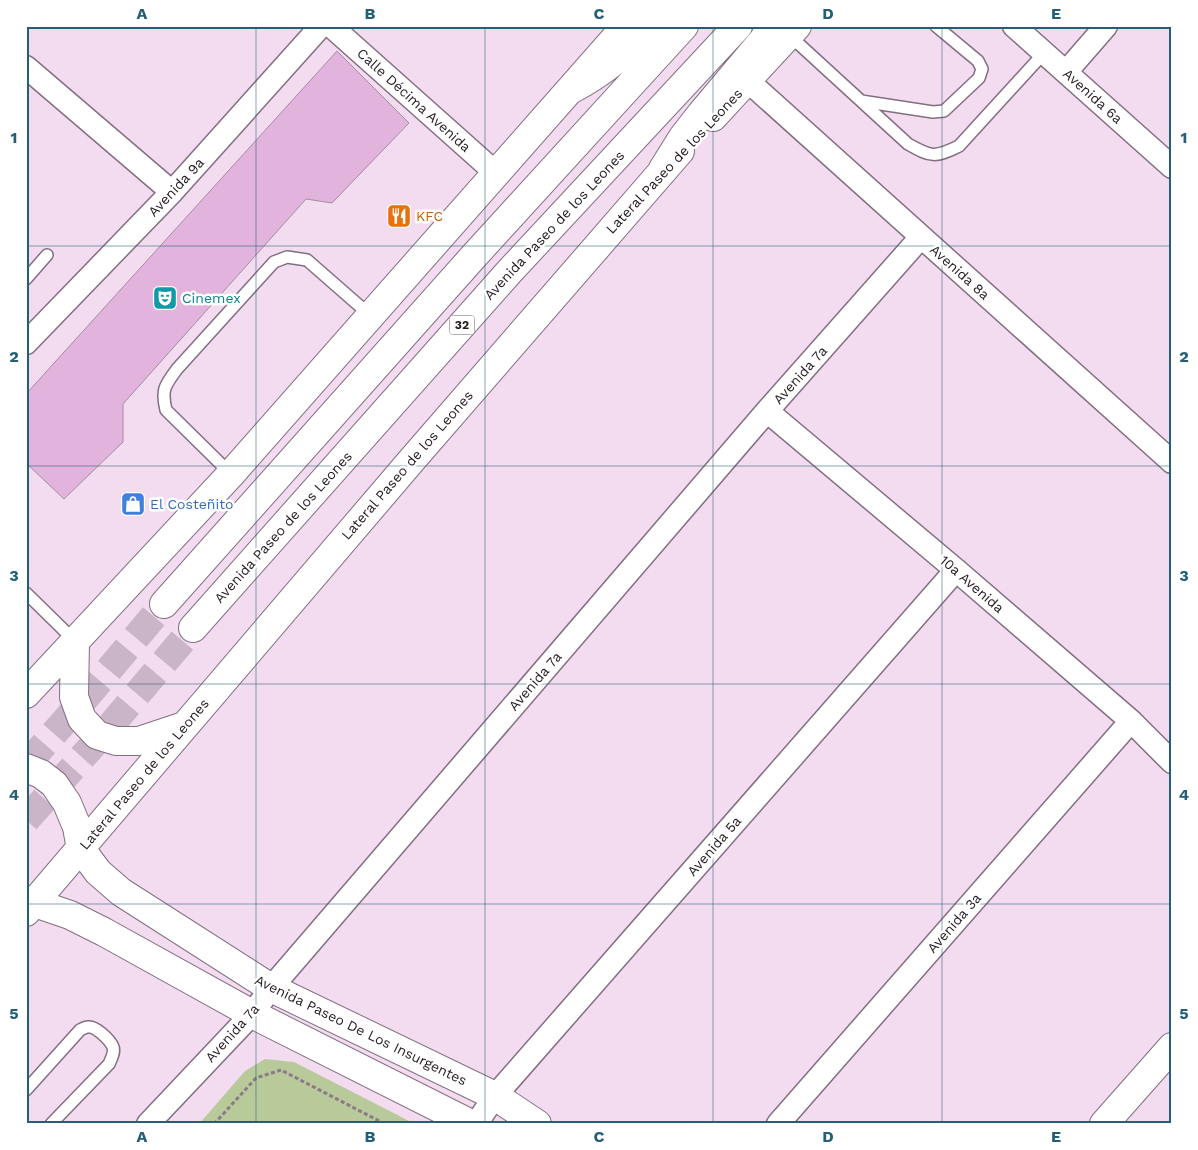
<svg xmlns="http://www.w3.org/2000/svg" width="1198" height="1150" font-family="'Work Sans',sans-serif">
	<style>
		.green { fill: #b8c99a }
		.building { fill: #e1b3dd; stroke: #a38ea1 }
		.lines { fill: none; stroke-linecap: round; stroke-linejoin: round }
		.primary-tunnel { stroke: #c9b5c7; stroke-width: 28; stroke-dasharray: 28 14; stroke-linecap: butt }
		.lane-casing { stroke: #836f81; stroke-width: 14 }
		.street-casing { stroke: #836f81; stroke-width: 25 }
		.secondary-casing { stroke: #836f81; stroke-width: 30 }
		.primary-casing { stroke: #836f81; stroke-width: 30 }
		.path { stroke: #8b7b89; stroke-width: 3; stroke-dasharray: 4 2.5; stroke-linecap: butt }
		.lane { stroke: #fff; stroke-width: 11 }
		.street { stroke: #fff; stroke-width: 22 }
		.secondary { stroke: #fff; stroke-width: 28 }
		.primary { stroke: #fff; stroke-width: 28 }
		.grid { fill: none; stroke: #245f77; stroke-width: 1; stroke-opacity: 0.55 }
		.labels { text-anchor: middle; stroke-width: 5; stroke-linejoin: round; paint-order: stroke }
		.shield { fill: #fff; stroke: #655f64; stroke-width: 1 }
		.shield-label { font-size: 12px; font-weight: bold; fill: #231b22 }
		.street-label { font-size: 14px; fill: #231b22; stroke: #fff }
		.food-label { font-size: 14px; fill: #c56008; stroke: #fff; text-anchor: start }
		.culture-label { font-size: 14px; fill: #0d838f; stroke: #fff; text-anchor: start }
		.shop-label { font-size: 14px; fill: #366cbe; stroke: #fff; text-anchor: start }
		.neatline { fill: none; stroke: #245f77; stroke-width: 2 }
		.grid-label { font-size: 16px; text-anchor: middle; font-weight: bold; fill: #245f77 }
	</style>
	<rect width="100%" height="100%" fill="#f3dcf0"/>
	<path class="green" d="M265,1059L294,1062L415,1124H199L245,1071Z"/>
	<path class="building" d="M337,51L409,123L332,203L306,199L123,404V442L64,499L26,463V394Z"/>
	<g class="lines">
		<path class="primary-tunnel" d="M26,765L87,696L164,604
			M26,820L112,724L193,628"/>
		<defs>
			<path id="lane" d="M789,35L908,144C931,157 935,158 959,146L1044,53
				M861,101L933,112L944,111L979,78L982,69L978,61L936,26
				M26,279L47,255
				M231,474L166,410C161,390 165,385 177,369L274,262L287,257L307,260L371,316
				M26,593L75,641
				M26,1090L80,1030C82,1029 85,1027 88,1027C96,1026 110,1040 113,1047C115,1053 111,1059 109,1064L51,1124"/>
			<path id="street" d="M331,26L497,174
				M1014,26L1172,167
				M26,67L172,192
				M1066,72L1106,26
				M748,81L1172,462
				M26,343L172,192L321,26
				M767,411L956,570L1131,721L1172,762
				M148,1124L252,1014L271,988L767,411L921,237
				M476,1124L495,1096L956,570
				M778,1124L1131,721"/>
			<path id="secondary" d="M713,117L797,26
				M75,641L74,697L82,719L97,735L116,741H139L184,726
				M26,694L231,474L626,26
				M26,768L41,774L54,784L67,803L77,827L81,849L98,872L121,892L271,988L495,1096L537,1124
				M26,903H35L70,915L104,932L252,1014L471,1124
				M26,912L411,461L680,151
				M1104,1124L1172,1047"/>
			<path id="primary" d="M572,89C605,72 627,51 654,26
				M663,169L683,137L701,114L764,39L770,26
				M164,604L474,256L684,26
				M193,628L509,272L738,26"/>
		</defs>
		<use href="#lane" class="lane-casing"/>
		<use href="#street" class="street-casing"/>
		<use href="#secondary" class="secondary-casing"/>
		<use href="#primary" class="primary-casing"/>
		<path class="path" d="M214,1124L256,1078L281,1070L385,1124"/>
		<use href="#lane" class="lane"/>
		<use href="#street" class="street"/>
		<use href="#secondary" class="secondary"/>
		<use href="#primary" class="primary"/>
	</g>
	<path class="grid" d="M256,26V1124M485,26V1124M713,26V1124M942,26V1124M26,246H1172M26,466H1172M26,684H1172M26,904H1172"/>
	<defs>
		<symbol id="restaurant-square" viewBox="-11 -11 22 22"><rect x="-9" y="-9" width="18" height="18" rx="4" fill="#e8710a" stroke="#fff"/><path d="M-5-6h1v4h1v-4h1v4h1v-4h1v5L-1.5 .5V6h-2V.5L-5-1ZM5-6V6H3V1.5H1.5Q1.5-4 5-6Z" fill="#fff"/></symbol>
		<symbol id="theatre-square" viewBox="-11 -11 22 22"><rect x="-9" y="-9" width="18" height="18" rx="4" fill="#0f9aa8" stroke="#fff"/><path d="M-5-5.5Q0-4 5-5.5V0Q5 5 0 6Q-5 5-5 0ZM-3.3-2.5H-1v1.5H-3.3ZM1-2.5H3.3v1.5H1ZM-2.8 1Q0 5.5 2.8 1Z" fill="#fff"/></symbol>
		<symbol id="shop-square" viewBox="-11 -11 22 22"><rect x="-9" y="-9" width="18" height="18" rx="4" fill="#3f7fe0" stroke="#fff"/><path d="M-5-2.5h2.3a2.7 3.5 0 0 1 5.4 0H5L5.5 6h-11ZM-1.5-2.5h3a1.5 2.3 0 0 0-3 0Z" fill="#fff"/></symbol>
	</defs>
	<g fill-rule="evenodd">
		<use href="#restaurant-square" x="385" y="202" width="28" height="28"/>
		<use href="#theatre-square" x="151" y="284" width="28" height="28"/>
		<use href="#shop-square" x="119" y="490" width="28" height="28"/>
	</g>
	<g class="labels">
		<rect class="shield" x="449.5" y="315.5" width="25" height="19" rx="4"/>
		<g class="shield-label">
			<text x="462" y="329">32</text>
		</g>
		<g class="street-label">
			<text transform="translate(1093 96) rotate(42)" y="5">Avenida 6a</text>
			<text transform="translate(414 100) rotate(42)" y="5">Calle Décima Avenida</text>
			<text transform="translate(674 161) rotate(-47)" y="5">Lateral Paseo de los Leones</text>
			<text transform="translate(176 187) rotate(-47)" y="5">Avenida 9a</text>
			<text transform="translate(554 225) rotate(-47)" y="5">Avenida Paseo de los Leones</text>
			<text transform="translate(960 272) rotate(42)" y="5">Avenida 8a</text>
			<text transform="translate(800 375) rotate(-48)" y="5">Avenida 7a</text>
			<text transform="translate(407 465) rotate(-49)" y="5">Lateral Paseo de los Leones</text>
			<text transform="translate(283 527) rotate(-48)" y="5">Avenida Paseo de los Leones</text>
			<text transform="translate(972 584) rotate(41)" y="5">10a Avenida</text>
			<text transform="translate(535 681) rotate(-49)" y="5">Avenida 7a</text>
			<text transform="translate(144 774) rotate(-50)" y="5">Lateral Paseo de los Leones</text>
			<text transform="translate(714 846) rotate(-49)" y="5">Avenida 5a</text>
			<text transform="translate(954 923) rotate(-49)" y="5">Avenida 3a</text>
			<text transform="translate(361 1030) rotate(26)" y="5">Avenida Paseo De Los Insurgentes</text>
			<text transform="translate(232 1033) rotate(-48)" y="5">Avenida 7a</text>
		</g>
		<g class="food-label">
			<text x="416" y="221">KFC</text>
		</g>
		<g class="culture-label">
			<text x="182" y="303">Cinemex</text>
		</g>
		<g class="shop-label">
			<text x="150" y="509">El Costeñito</text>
		</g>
	</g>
	<rect width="1198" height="1150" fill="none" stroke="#ffffff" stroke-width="55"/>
	<rect x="28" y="28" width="1142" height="1094" class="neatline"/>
	<g class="grid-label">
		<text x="142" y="19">A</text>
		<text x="370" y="19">B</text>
		<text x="599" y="19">C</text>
		<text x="828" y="19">D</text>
		<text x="1056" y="19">E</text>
		<text x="14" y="143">1</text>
		<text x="1184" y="143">1</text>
		<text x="14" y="362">2</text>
		<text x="1184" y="362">2</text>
		<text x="14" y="581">3</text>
		<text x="1184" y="581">3</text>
		<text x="14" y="800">4</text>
		<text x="1184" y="800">4</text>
		<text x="14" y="1019">5</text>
		<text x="1184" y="1019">5</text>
		<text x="142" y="1142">A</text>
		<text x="370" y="1142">B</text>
		<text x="599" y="1142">C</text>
		<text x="828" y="1142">D</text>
		<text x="1056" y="1142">E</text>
	</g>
</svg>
